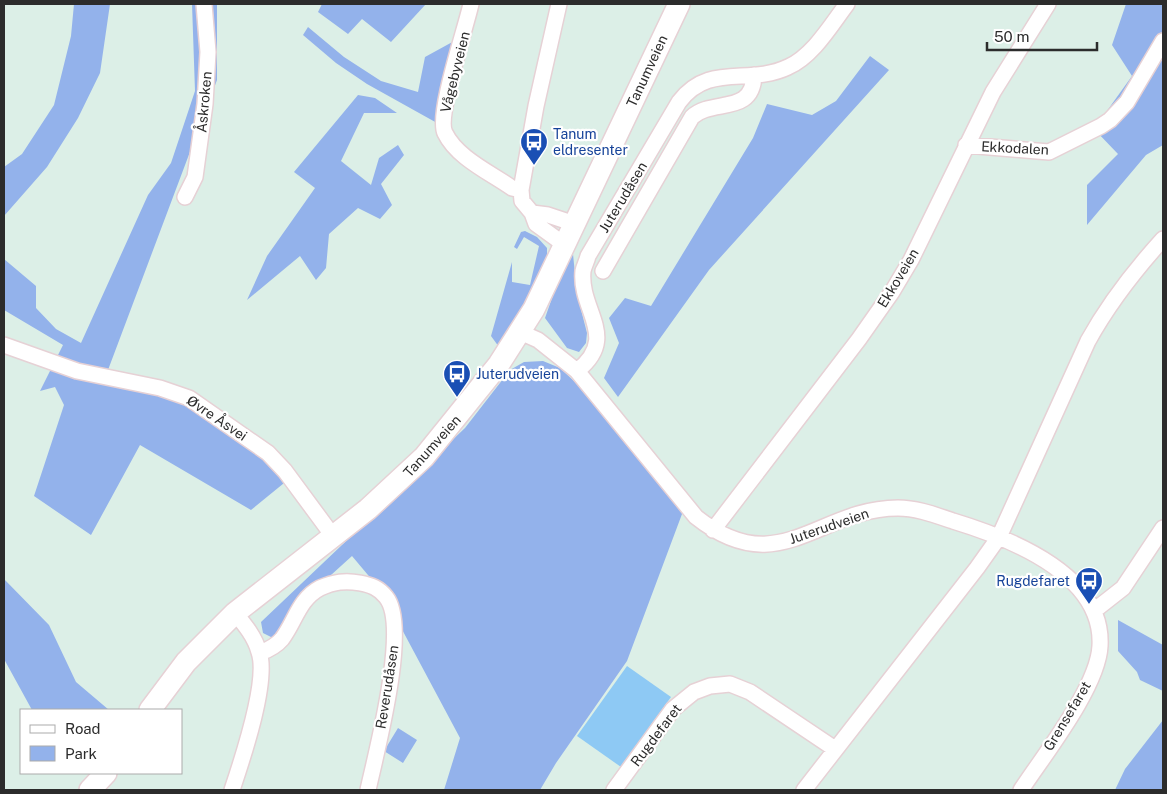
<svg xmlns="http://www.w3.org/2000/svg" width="1167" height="794" font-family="'Public Sans',sans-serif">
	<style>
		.green { fill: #93b2eb }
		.pitch { fill: #8ec9f4 }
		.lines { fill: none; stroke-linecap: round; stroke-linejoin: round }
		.street-casing { stroke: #e6d1d5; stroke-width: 18 }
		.secondary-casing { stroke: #e6d1d5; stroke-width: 24 }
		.street { stroke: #fff; stroke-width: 15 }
		.secondary { stroke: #fff; stroke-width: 21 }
		.labels { text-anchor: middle; stroke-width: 4.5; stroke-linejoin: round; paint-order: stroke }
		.street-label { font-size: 14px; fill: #2c2c2c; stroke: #fff }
		.transit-label { font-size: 14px; fill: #164399; stroke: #fff; text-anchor: start }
	</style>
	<rect width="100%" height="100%" fill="#dcefe7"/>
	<path class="green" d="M74,4H110L100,73L78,118L47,167L4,216V167L22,154L54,105L71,36Z
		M192,4H217V80L108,370L186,399L261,447L289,479L251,510L140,445L91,535L34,496L64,405L55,387L40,391L63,345L4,310V259L36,286V308L56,329L81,343L148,195L171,163L195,91Z
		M322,4H426L391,42L362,19L348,34L318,12Z
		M1126,4H1163V145L1146,155L1087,225V185L1118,154L1094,129L1132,76L1112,45Z
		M308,27L344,57L381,81L418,92L425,57L456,40L437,123L367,84L336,63L303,35Z
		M870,56L889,70L709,270L618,397L604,378L619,343L609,318L625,298L651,306L753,138L767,104L812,115L836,101Z
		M358,95L375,98L397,113H364L341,161L371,185L379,158L398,145L404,155L381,184L392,205L380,219L358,208L329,234L326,268L316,280L300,256L247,300L267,256L315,188L294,172Z
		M525,231L537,237L547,248V265L499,347L491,336L512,262V282L530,285L539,246L524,237L517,249L514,247L521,232Z
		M573,254L577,294L587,333L586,343L579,352L567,348L545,318L557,284Z
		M543,361L560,368L575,382L685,506L627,661L556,763L540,790H444L460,738L398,622L394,606L352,556L288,614L275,639L263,633L261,622L465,428L510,370L524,362Z
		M4,579L49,625L76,682L109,710H32L4,659Z
		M1118,620L1163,645V691L1140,680L1137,672L1118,651Z
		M1163,720V790H1115L1125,769Z
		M398,728L417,740L403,763L384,751Z"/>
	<path class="pitch" d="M627,666L671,697L621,767L577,736Z"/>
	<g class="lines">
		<defs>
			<path id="street" d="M471,4C466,27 436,116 445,133C457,158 491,173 512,188L521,190
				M559,4L536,106L521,190L522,201L532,213L536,224L565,245
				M966,145L1049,152L1101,126L1110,120L1127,102L1163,41
				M185,197L195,177L205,104L208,52L204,4
				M532,213L548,215L575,224
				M603,271L692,117C712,98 753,116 754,75
				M520,332L538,340L577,371L696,517C779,583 818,508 898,508C917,508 935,515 953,521C1009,538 1104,574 1100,646C1098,687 1044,755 1021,790
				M4,345L77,371L160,388L189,398L268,453L285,471L333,536
				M577,371C620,337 579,311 583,271C584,266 587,261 588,256L679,102C709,62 748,86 788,67C813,56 831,25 847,4
				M713,530L859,339L892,292L911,260L993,92L1048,4
				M1095,610L1123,588L1163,528
				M260,653C268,650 276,646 282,639C295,622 299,599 320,588C334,582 345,580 360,583C371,585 379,588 386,597C410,626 376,753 368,790
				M232,790C242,760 269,681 259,652C255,637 245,625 235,613
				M614,790L673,709L694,692L710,686L730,684L750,692L835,749
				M804,790L977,568L999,537L1088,341C1109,303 1134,271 1163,239"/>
			<path id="secondary" d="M150,710L186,662L235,613L368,509L424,457L499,364L534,309L679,4
				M90,790L106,773"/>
		</defs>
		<use href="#street" class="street-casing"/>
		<use href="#secondary" class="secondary-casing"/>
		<use href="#street" class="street"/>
		<use href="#secondary" class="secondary"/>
	</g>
	<defs>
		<symbol id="bus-pin" viewBox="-11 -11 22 30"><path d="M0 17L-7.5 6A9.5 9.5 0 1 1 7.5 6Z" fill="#1a4fb4" stroke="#fff"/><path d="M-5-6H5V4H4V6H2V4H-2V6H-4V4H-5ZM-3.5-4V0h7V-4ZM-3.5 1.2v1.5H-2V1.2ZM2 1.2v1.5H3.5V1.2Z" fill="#fff"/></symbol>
	</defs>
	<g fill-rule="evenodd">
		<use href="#bus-pin" x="518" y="126" width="32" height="43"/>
		<use href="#bus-pin" x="441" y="358" width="32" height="43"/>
		<use href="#bus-pin" x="1073" y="565" width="32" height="43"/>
	</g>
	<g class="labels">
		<g class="street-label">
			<text transform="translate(647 71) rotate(-65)" y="5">Tanumveien</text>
			<text transform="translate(455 72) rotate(-76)" y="5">Vågebyveien</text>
			<text transform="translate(204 102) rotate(-85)" y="5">Åskroken</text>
			<text transform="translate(1015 148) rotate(3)" y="5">Ekkodalen</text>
			<text transform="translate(623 197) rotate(-59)" y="5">Juterudåsen</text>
			<text transform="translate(898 278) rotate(-59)" y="5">Ekkoveien</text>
			<text transform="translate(217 418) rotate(34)" y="5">Øvre Åsvei</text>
			<text transform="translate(432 446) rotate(-48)" y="5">Tanumveien</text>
			<text transform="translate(829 526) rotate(-19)" y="5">Juterudveien</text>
			<text transform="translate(387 687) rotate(-81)" y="5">Reverudåsen</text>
			<text transform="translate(1067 716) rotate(-59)" y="5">Grensefaret</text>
			<text transform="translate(656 735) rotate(-53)" y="5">Rugdefaret</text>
		</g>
		<g class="transit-label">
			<text x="553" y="139">Tanum<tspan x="553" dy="16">eldresenter</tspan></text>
			<text x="476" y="379">Juterudveien</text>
			<text x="1070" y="586" text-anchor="end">Rugdefaret</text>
		</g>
	</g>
	<rect width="1167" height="794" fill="none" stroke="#2c2c2c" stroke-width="10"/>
	<rect x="20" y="709" width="162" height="65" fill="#ffffff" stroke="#ababab"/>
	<rect x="30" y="725" width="25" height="8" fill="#ffffff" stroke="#ababab"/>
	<text x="65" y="734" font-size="15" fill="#2c2c2c">Road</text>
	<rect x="30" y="746" width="25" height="15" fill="#93b2eb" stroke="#ababab"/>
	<text x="65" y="759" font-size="15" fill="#2c2c2c">Park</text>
	<path d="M987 42v8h110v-8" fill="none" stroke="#2c2c2c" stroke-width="2.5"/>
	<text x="994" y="42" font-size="15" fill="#2c2c2c" stroke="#ffffff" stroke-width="4" paint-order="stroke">50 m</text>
</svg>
